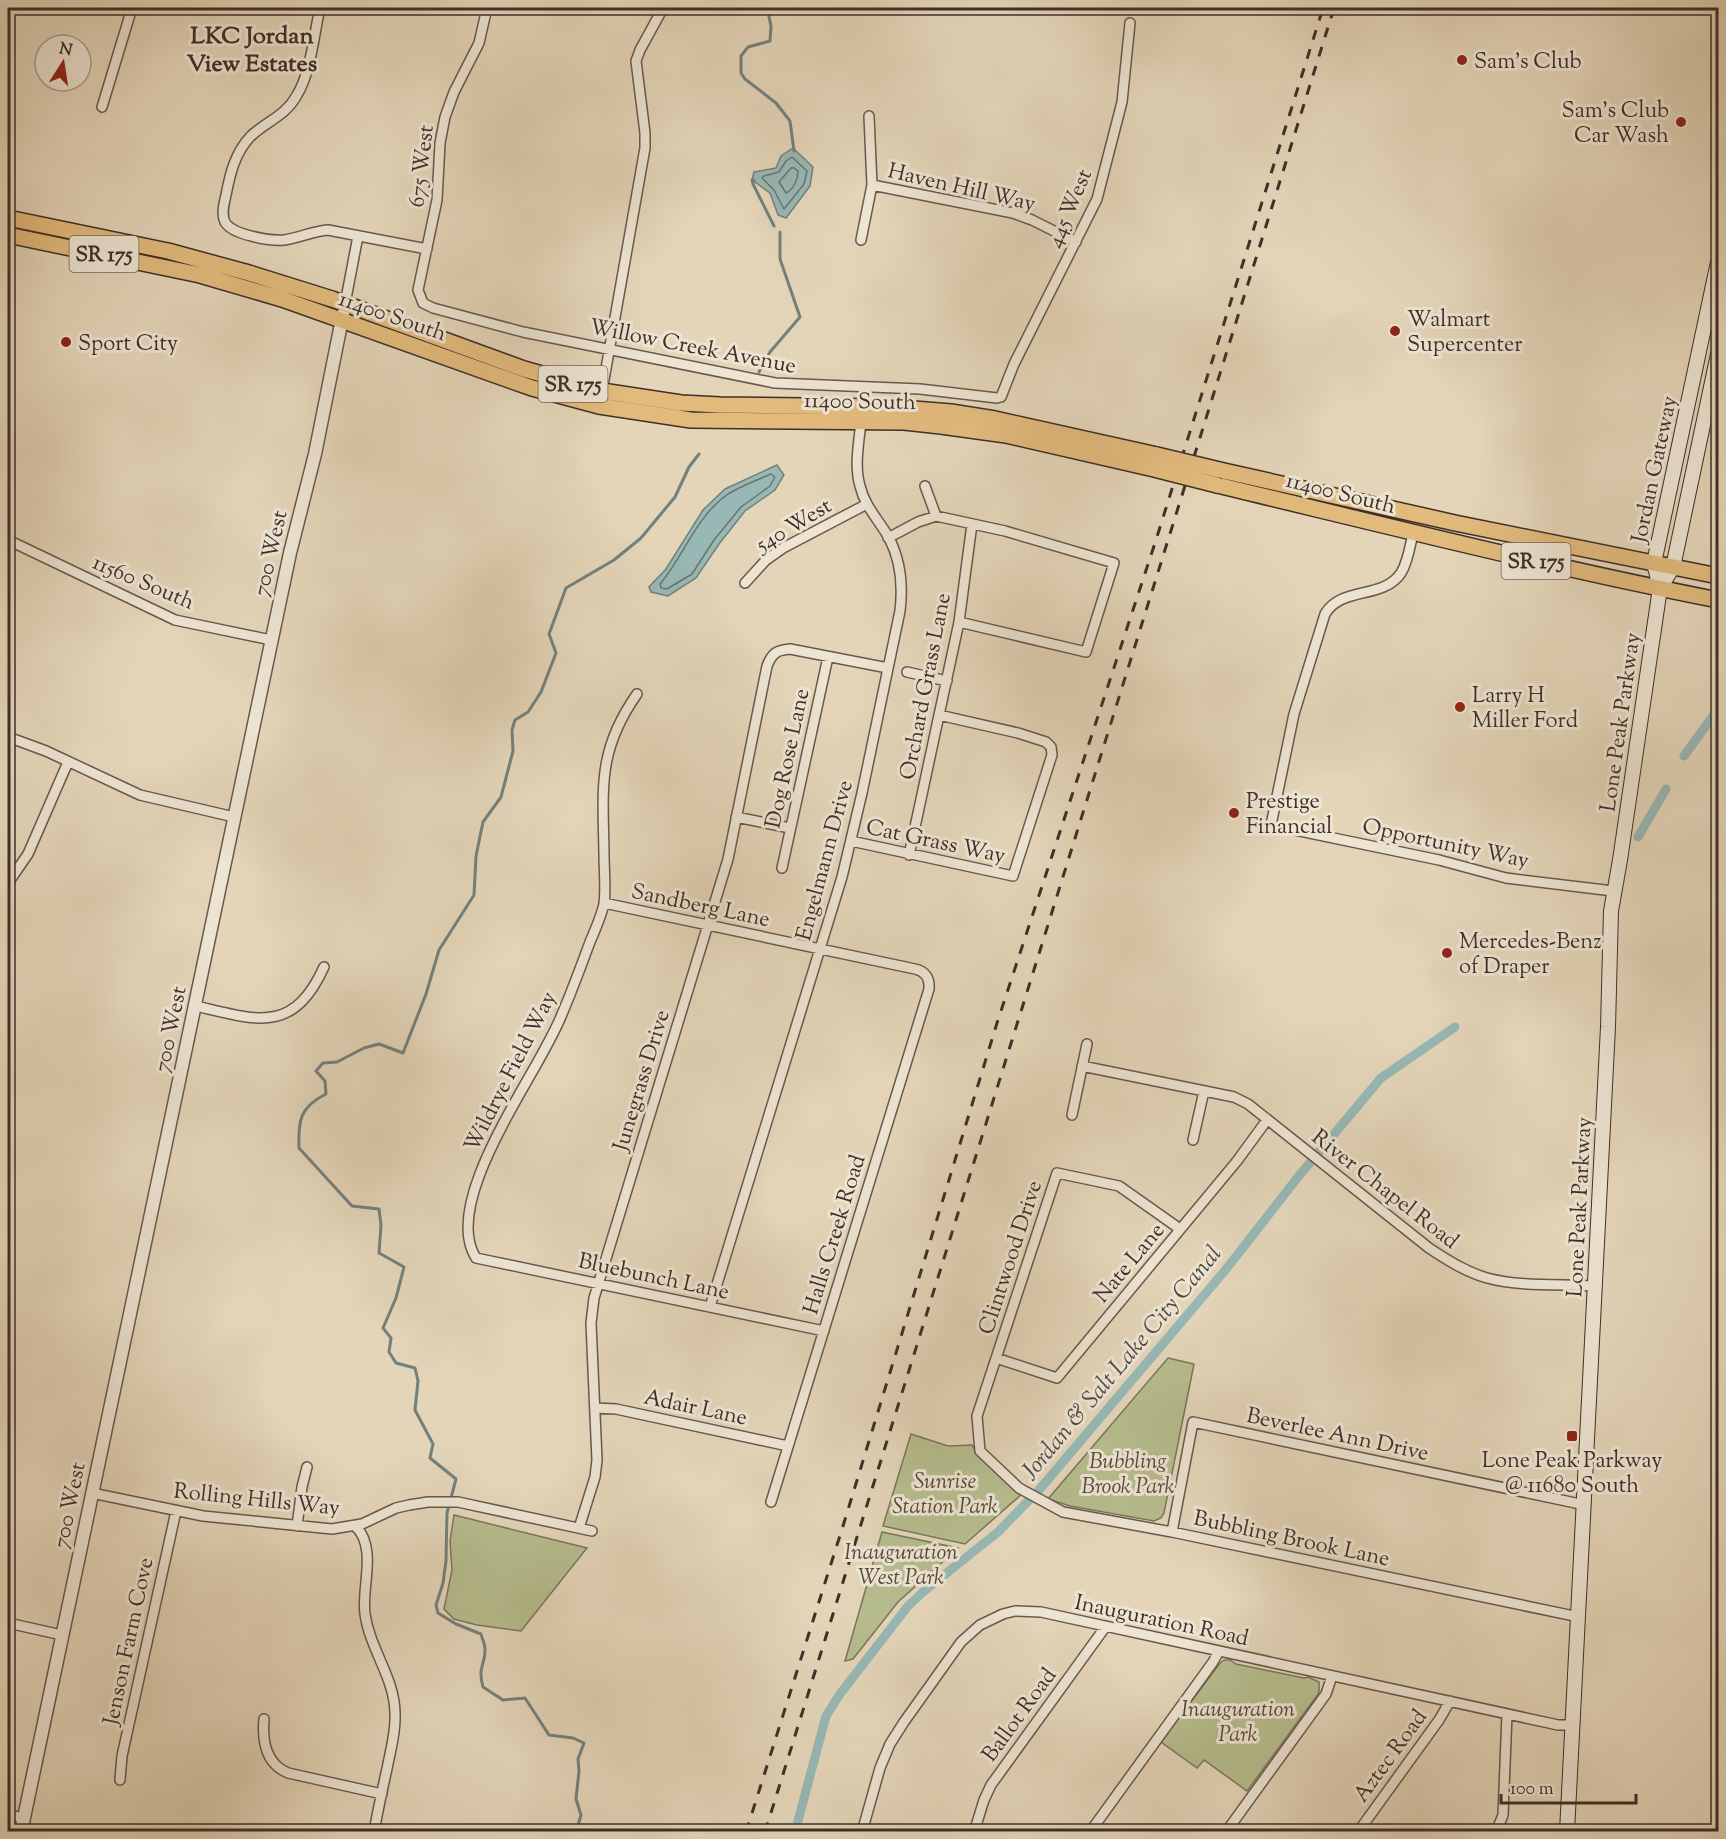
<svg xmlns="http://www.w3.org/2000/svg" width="1726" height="1839" font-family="'Sorts Mill Goudy',serif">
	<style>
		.green { fill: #b6bd8e; stroke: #7a765c; stroke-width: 1.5 }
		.water { fill: #97b8b5; stroke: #73817d; stroke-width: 1.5 }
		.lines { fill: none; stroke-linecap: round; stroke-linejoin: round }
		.shore { stroke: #6a746f; stroke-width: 1.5 }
		.stream { stroke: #73817d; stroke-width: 3 }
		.canal { stroke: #97b8b5; stroke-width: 9 }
		.minor-casing { stroke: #68584d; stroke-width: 12 }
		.tertiary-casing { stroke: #68584d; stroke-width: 15 }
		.secondary-casing { stroke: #3e2f29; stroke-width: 16 }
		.primary-casing { stroke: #3e2f29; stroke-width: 18 }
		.minor { stroke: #ede4d2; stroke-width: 9 }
		.tertiary { stroke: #ede4d2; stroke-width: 12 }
		.secondary { stroke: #ede4d2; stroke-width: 14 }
		.primary { stroke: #e2ba7c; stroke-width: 15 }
		.rail { stroke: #3e2f29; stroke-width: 3; stroke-dasharray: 10 10; stroke-linecap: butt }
		.primary-bridge-casing { stroke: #3e2f29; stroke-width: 18; stroke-linecap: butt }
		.primary-bridge { stroke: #e2ba7c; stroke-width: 15 }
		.poi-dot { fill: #8f2418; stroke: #ede4d2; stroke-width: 2 }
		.labels { text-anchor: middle; stroke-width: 6; stroke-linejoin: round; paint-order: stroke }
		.shield { fill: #ede4d2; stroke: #72655c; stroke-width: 1.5 }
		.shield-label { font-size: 21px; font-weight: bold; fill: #3e2f29 }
		.poi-label { font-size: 22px; fill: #3e2f29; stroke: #ede4d2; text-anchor: start }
		.street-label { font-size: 22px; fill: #3e2f29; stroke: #ede4d2 }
		.park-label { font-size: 22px; font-style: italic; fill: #564b3d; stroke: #ede4d2 }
		.neighbourhood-label { font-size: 24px; font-weight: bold; fill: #3e2f29; stroke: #ede4d2 }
		.water-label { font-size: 24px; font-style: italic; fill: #504a45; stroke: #ede4d2 }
	</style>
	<rect width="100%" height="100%" fill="#e4d5b9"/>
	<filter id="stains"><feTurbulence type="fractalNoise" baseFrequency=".00333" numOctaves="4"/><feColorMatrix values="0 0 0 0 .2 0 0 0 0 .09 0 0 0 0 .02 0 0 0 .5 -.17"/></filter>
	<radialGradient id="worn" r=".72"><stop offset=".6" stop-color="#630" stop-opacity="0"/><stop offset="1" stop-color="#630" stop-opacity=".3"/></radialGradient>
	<path class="green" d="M1168,1358L1194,1364L1164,1513L1161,1518L1154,1521L1070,1506L1048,1499Z
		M911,1434L948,1446L972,1445L979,1456L1022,1494L965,1544L883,1526Z
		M454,1515L587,1548L521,1631L477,1625L454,1619L444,1609L452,1570L450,1541Z
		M882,1532L958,1548L898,1602L853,1659L845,1661Z
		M1224,1660H1230L1236,1664L1304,1678L1308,1677L1319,1682V1693L1247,1791L1204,1760L1197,1768L1161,1742L1220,1663Z"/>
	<path class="water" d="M793,148L813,167L810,186L786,218L778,215L770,193L752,180L754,172L776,168L781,156Z
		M777,465L784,475L775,490L745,511L719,544L696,578L668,596L651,592L649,587L666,569L703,510L725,489Z"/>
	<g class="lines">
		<path class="shore" d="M792,157L807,171L804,184L784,209L774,190L762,178L764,176L779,172L786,161Z
			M791,168H794L798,171C798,180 793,190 786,193L779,182Z
			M771,474L775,477L770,486L741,507L714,540L692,574L667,589L661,588L660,584C684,556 696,516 728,494C741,486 757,480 771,474Z"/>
		<path class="stream" d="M767,8L771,26L770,41L748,47L741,56V73L745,79L776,103L790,121L794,151
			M754,180H752L753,184L774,226
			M759,372L770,352L800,317L780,259V232
			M576,1832L581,1815L576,1799L579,1771L578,1759L584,1743L573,1738L549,1735L525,1698L503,1700L483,1687C477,1666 486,1664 485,1649C485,1644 482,1638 481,1634L456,1624L438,1613L436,1605L443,1583L446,1561L447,1513L456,1479L430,1458L433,1444L415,1410L418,1381L415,1368L396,1363L389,1352L391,1338L383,1328L396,1298L404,1267L379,1253L381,1225L379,1209L352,1206L299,1148C298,1120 300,1107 326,1094L325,1081L316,1071L323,1063L337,1062L364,1048L379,1044L403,1053L426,994L439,950L474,895L476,856L483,822L501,797L513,751L512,730L515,720L528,712L541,692L556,653L549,634L566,588L614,560L641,538L675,497L689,467L699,454"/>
		<path class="canal" d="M1684,756L1718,709
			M1638,837L1666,789
			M795,1832L826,1716L840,1694L908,1606L923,1592L998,1532L1039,1490L1227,1268L1298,1177L1381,1078L1455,1027"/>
		<defs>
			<path id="minor" d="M320,8C314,34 311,72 297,95C285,117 266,121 250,137C235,153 230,174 226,195C224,204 221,214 225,222C232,235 270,241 284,240C299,238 313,231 328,230L427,249
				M487,8L479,43L454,92L445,117L440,143L437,200L418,290L423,303L433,308L523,332L775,383L920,389L997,398L1001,397L1014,364L1097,199L1122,102L1130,23
				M102,107L132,8
				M872,185L1013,213L1032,220L1076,242
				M861,240L872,185L869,116
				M345,304L358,236
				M602,391L645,148V133L636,61L640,50L663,8
				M925,486L936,516
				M1413,533C1410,546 1408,562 1401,573C1383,600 1341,586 1325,614L1294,714L1271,825L1439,860L1506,878L1613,891
				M888,538L918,522L936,516L1005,531L1114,563L1086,652L959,622
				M8,540L175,620L271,640
				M745,583L766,560L783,548L867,504
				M907,672L947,681
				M637,694C597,751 603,788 604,854C604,870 606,888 604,904C601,917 595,930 590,942C581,966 572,991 562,1014C540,1072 439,1200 476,1258L824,1331
				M8,737L46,751L140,795L234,817
				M736,817L790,828
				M851,841L1013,876L1052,755L1051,747L1046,742L1018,733L939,715
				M909,855L959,622L972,524
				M782,868L828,657
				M8,883L28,854L68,762
				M604,903L915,969C925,971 930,978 929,989L771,1502
				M196,1006C256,1020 293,1035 324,967
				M1082,1066L1234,1097L1248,1104L1429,1248C1447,1260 1466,1272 1487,1278C1521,1287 1560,1284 1595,1286
				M1072,1115L1087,1044
				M1193,1140L1204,1091
				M1180,1229L1119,1186L1057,1173L977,1416L980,1451L1019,1488L1063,1512L1172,1532L1579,1617
				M710,1307L842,877L862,793L900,611C903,586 901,561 889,538C879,520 865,507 860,486C854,465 859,443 861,421
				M996,1358L1057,1378L1237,1161L1267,1120
				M595,1408L616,1409L788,1446
				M92,1493L203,1516L332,1529L362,1524L396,1508L409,1505L428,1502H458L592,1531
				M297,1526L302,1487L307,1467
				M355,1526C378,1547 361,1588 365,1614C370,1650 395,1678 395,1714C396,1731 391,1748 388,1764C383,1787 378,1809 374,1832
				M579,1528L595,1477L597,1460L591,1323L594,1298L728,859L767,666C772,653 777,650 790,649L888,668
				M1172,1532L1193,1422L1585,1505
				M8,1623L62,1635
				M264,1719C262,1741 266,1764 288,1773L382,1794
				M120,1780L122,1756L176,1511
				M8,1815L24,1818
				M862,1832L880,1768L890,1744L904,1722L961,1642L980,1625L1003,1614L1015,1611L1041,1612L1558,1725H1573
				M974,1832L984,1800L991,1785L1106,1626
				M1090,1832L1213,1662L1219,1651
				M1226,1832L1326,1694L1332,1676
				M1358,1832L1439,1720L1450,1701
				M1496,1832L1503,1815L1507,1714"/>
			<path id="tertiary" d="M21,1832L290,553L315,454L343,314"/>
			<path id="secondary" d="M1660,588L1673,567L1718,354
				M1567,1832L1608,1027L1611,911L1620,860L1660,588L1654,563L1718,262"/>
			<path id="primary" d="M8,218L168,251L249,273L332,299L524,369L602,391L681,403L720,405L889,407L951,412L995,419L1157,455
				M8,235L200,275L282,299L532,388L599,406L691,420L904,422L941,426L1006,435L1154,469
				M1224,471L1455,523L1718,576
				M1217,485C1384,525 1550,567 1718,600"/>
		</defs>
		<use href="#minor" class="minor-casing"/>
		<use href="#tertiary" class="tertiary-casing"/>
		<use href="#secondary" class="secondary-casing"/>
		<use href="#primary" class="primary-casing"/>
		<use href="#minor" class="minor"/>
		<use href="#tertiary" class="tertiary"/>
		<use href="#secondary" class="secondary"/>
		<use href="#primary" class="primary"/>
		<path class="rail" d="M746,1832L843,1526L997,1023L1155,543L1323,8
			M765,1832L1334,8"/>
		<defs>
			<path id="primary-bridge" d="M1157,455L1224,471
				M1154,469L1217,485"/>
		</defs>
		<use href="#primary-bridge" class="primary-bridge-casing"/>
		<use href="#primary-bridge" class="primary-bridge"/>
	</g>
	<g class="poi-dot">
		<circle cx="1462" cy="60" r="6"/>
		<circle cx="1681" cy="122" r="6"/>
		<circle cx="1395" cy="331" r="6"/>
		<circle cx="66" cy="342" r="6"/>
		<circle cx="1460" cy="707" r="6"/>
		<circle cx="1234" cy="813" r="6"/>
		<circle cx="1447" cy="953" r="6"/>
		<rect x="1566" y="1430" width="12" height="12" rx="3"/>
	</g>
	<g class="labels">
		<g class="shield">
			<rect x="69.5" y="236" width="69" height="36" rx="4.5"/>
			<rect x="538.5" y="366" width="69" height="36" rx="4.5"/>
			<rect x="1501.5" y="543" width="69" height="36" rx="4.5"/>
		</g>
		<g class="shield-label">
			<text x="104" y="261">SR 175</text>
			<text x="573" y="391">SR 175</text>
			<text x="1536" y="568">SR 175</text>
		</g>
		<g class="poi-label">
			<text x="1474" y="68">Sam's Club</text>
			<text x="1669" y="117" text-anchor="end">Sam's Club<tspan x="1669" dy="25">Car Wash</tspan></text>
			<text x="1407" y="326">Walmart<tspan x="1407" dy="25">Supercenter</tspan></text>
			<text x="78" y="350">Sport City</text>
			<text x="1472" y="702">Larry H<tspan x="1472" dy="25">Miller Ford</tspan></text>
			<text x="1246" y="808">Prestige<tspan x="1246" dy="25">Financial</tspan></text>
			<text x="1459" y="948">Mercedes-Benz<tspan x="1459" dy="25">of Draper</tspan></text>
			<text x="1572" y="1467" text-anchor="middle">Lone Peak Parkway<tspan x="1572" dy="25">@ 11680 South</tspan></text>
		</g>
		<g class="street-label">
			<text transform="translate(420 166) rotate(-83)" y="8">675 West</text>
			<text transform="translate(962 186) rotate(13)" y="8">Haven Hill Way</text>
			<text transform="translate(1068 208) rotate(-67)" y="8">445 West</text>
			<text transform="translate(393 315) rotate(19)" y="8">11400 South</text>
			<text transform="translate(693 345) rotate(11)" y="8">Willow Creek Avenue</text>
			<text transform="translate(860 400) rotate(1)" y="8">11400 South</text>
			<text transform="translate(1653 469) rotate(-78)" y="8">Jordan Gateway</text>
			<text transform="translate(1341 492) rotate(14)" y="8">11400 South</text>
			<text transform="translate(793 524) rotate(-31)" y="8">540 West</text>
			<text transform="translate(269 553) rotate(-77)" y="8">700 West</text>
			<text transform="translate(144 581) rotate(23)" y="8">11560 South</text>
			<text transform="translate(924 686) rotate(-79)" y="8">Orchard Grass Lane</text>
			<text transform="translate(1619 722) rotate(-82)" y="8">Lone Peak Parkway</text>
			<text transform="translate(786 758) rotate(-78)" y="8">Dog Rose Lane</text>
			<text transform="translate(936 840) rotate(12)" y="8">Cat Grass Way</text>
			<text transform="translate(1446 842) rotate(12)" y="8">Opportunity Way</text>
			<text transform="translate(823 860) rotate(-75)" y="8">Engelmann Drive</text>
			<text transform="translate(701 904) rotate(12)" y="8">Sandberg Lane</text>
			<text transform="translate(169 1029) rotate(-78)" y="8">700 West</text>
			<text transform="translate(509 1071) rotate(-63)" y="8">Wildrye Field Way</text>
			<text transform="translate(640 1080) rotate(-73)" y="8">Junegrass Drive</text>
			<text transform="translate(1386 1188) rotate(38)" y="8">River Chapel Road</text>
			<text transform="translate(1578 1207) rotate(-87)" y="8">Lone Peak Parkway</text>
			<text transform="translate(833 1234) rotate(-73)" y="8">Halls Creek Road</text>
			<text transform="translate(1009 1257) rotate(-72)" y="8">Clintwood Drive</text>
			<text transform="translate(1128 1262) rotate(-50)" y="8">Nate Lane</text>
			<text transform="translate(654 1275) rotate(12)" y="8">Bluebunch Lane</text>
			<text transform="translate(696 1406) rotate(12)" y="8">Adair Lane</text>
			<text transform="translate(1338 1433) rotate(12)" y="8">Beverlee Ann Drive</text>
			<text transform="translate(257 1498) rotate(6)" y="8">Rolling Hills Way</text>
			<text transform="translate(68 1505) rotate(-78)" y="8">700 West</text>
			<text transform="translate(1292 1537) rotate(12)" y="8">Bubbling Brook Lane</text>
			<text transform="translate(1162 1619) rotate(12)" y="8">Inauguration Road</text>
			<text transform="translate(127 1641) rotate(-78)" y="8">Jenson Farm Cove</text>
			<text transform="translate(1018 1714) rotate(-54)" y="8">Ballot Road</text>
			<text transform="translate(1389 1755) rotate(-54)" y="8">Aztec Road</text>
		</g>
		<g class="park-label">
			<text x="1128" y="1468">Bubbling<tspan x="1128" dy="25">Brook Park</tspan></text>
			<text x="945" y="1488">Sunrise<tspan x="945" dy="25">Station Park</tspan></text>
			<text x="901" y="1559">Inauguration<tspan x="901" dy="25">West Park</tspan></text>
			<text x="1238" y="1716">Inauguration<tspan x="1238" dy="25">Park</tspan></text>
		</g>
		<g class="neighbourhood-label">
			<text x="252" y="43">LKC Jordan<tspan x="252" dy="28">View Estates</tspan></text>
		</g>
		<g class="water-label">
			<text transform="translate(1121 1362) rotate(-50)" y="8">Jordan &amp; Salt Lake City Canal</text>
		</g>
	</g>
	<rect width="1726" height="1839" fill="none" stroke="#e4d5b9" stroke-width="30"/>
	<rect x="9" y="9" width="1708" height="1821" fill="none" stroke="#3e2f29" stroke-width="3"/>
	<rect x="15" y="15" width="1696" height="1809" fill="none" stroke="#3e2f29" stroke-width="1.5"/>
	<g transform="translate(63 63) rotate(12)"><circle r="28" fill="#ede4d2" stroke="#a79c8e" stroke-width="1.5"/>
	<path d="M0-4.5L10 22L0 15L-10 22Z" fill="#8f2418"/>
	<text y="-9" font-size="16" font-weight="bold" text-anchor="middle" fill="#3e2f29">N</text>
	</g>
	<path d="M1501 1794v9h135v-9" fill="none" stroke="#3e2f29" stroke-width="3"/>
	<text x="1510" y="1794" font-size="18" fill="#3e2f29" stroke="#ede4d2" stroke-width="4.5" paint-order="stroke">100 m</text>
	<rect width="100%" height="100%" filter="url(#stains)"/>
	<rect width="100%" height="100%" fill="url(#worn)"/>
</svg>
